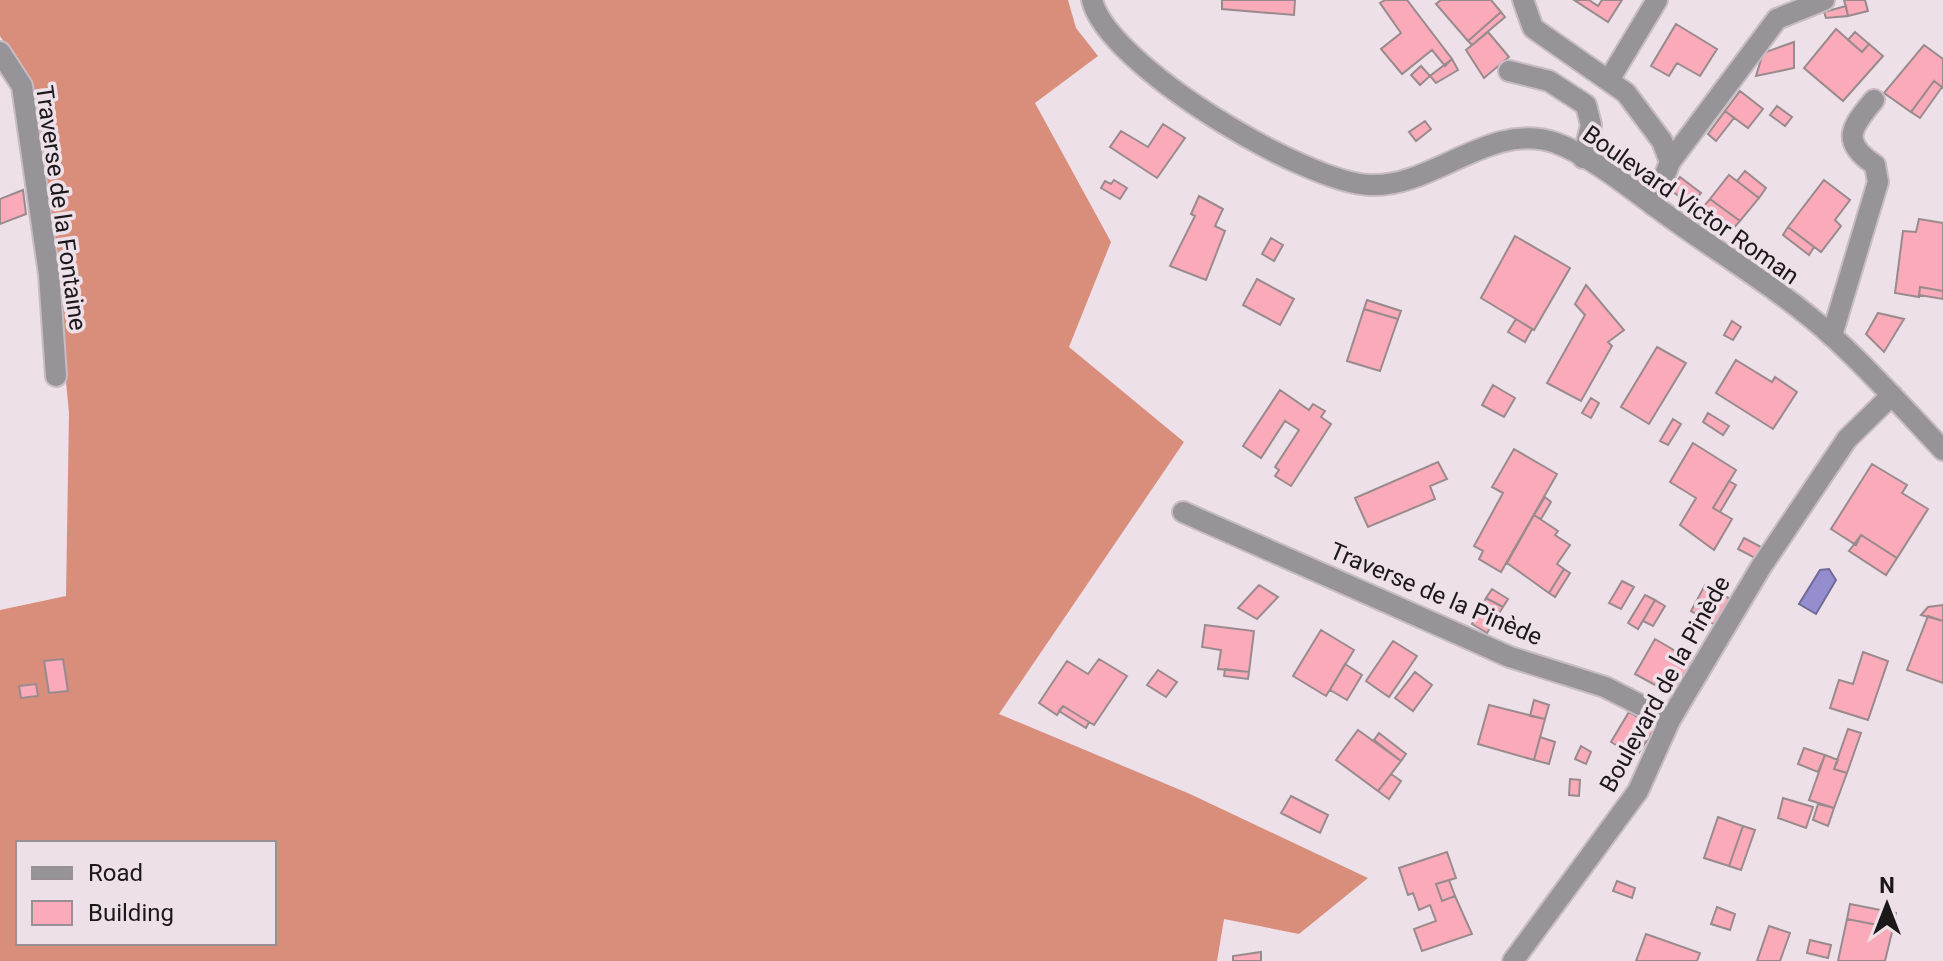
<svg xmlns="http://www.w3.org/2000/svg" width="1943" height="961" font-family="Roboto,sans-serif">
	<style>
		.forest { fill: #d98e7c; fill-rule: evenodd }
		.water { fill: #948ecf; stroke: #706b99; stroke-width: 2 }
		.building { fill: #faaab8; stroke: #998b8d; stroke-width: 2 }
		.lines { fill: none; stroke-linecap: round; stroke-linejoin: round }
		.lane-casing { stroke: #c7bcc3; stroke-width: 24 }
		.street-casing { stroke: #c7bcc3; stroke-width: 24 }
		.lane { stroke: #979499; stroke-width: 20 }
		.street { stroke: #979499; stroke-width: 20 }
		.labels { text-anchor: middle; stroke-width: 7; stroke-linejoin: round; paint-order: stroke }
		.street-label { font-size: 24px; fill: #1c181a; stroke: #ede0e8 }
	</style>
	<rect width="100%" height="100%" fill="#ede0e8"/>
	<path class="forest" d="M0,0H1068L1076,28L1098,56L1035,103L1111,242L1069,347L1184,442L999,714L1190,794L1368,878L1299,934L1224,919L1217,961H0V610L66,596L69,413L47,184L34,90L0,36ZM18,843H274V943H18Z"/>
	<path class="water" d="M1829,569L1836,580L1816,614L1799,604L1820,570Z"/>
	<path class="building" d="M1222,0H1295L1294,15L1222,9Z
		M1385,0H1407L1452,59L1445,66L1432,50L1402,74L1381,49L1401,33L1380,3Z
		M1441,0H1491L1501,12L1468,41L1436,4Z
		M1574,0H1589L1598,6L1602,0H1622L1608,22Z
		M1844,0H1865L1868,11L1848,16Z
		M1846,6L1848,16L1826,18L1824,12Z
		M1501,12L1505,17L1472,45L1468,41Z
		M1676,24L1717,49L1700,76L1677,63L1669,76L1651,66Z
		M1836,29L1862,52L1869,44L1883,56L1843,101L1804,68Z
		M1488,32L1509,57L1484,78L1466,50Z
		M1855,32L1869,44L1862,52L1848,40Z
		M1794,42V68L1756,76L1763,53Z
		M1924,45L1943,59V88L1934,81L1911,112L1884,93Z
		M1452,59L1458,70L1436,83L1430,76Z
		M1421,66L1430,76L1420,85L1411,75Z
		M1934,81L1942,87L1920,118L1911,112Z
		M1740,91L1763,109L1748,128L1725,111Z
		M1777,106L1792,117L1785,126L1770,115Z
		M1725,111L1734,118L1716,141L1708,134Z
		M1425,121L1431,129L1416,141L1409,132Z
		M1163,124L1185,138L1157,178L1110,147L1121,131L1148,147Z
		M1745,171L1766,188L1759,198L1737,181Z
		M1729,175L1759,198L1740,221L1710,199Z
		M1680,177L1701,193L1691,206L1671,190Z
		M1114,180L1127,188L1120,199L1101,188L1105,181L1111,184Z
		M1824,180L1850,200L1835,220L1841,226L1821,252L1788,227Z
		M23,190L26,214L0,224V199Z
		M1199,196L1223,209L1215,226L1225,231L1206,280L1170,266L1195,216L1191,214Z
		M1710,199L1740,221L1732,230L1703,207Z
		M1919,219L1943,223V291L1920,287L1919,297L1895,293L1903,231L1916,232Z
		M1788,227L1814,247L1809,255L1783,235Z
		M1515,236L1570,268L1534,330L1481,298Z
		M1271,238L1283,245L1274,261L1262,254Z
		M1257,279L1294,299L1280,325L1243,305Z
		M1586,285L1624,330L1608,342L1612,346L1581,401L1547,383L1585,315L1575,304Z
		M1920,287L1943,291V299L1919,295Z
		M1367,300L1401,311L1398,319L1364,309Z
		M1364,309L1398,319L1380,371L1347,361Z
		M1878,313L1904,319L1884,352L1866,334Z
		M1516,319L1532,329L1525,342L1508,332Z
		M1732,321L1741,327L1733,340L1724,335Z
		M1657,347L1686,363L1649,424L1621,407Z
		M1736,360L1772,382L1775,377L1797,392L1773,429L1716,393Z
		M1493,385L1515,398L1504,417L1482,405Z
		M1280,390L1309,410L1313,404L1325,411L1321,417L1331,424L1291,486L1275,476L1279,470L1275,467L1299,430L1285,421L1261,458L1243,446Z
		M1591,398L1599,403L1591,418L1582,413Z
		M1708,413L1729,426L1723,435L1703,422Z
		M1673,419L1681,424L1668,445L1660,441Z
		M1693,443L1736,470L1713,508L1732,519L1714,550L1680,525L1696,498L1670,482Z
		M1514,449L1557,474L1501,572L1479,559L1483,551L1474,546L1503,493L1492,487Z
		M1438,462L1447,479L1430,486L1435,499L1368,527L1355,498Z
		M1872,464L1907,485L1902,493L1928,509L1897,558L1861,535L1856,545L1831,529Z
		M1729,481L1736,485L1720,512L1713,508Z
		M1545,497L1551,502L1541,519L1534,515Z
		M1534,515L1558,531L1555,535L1570,545L1557,564L1564,569L1549,593L1507,563Z
		M1861,535L1897,558L1886,575L1849,551Z
		M1744,538L1761,547L1755,558L1738,549Z
		M1564,569L1570,573L1555,597L1549,593Z
		M1622,581L1634,587L1621,609L1609,603Z
		M1259,585L1278,597L1257,619L1238,608Z
		M1705,585L1734,601L1719,627L1691,611Z
		M1492,589L1508,599L1503,607L1486,598Z
		M1645,595L1655,600L1638,629L1628,623Z
		M1486,598L1503,607L1487,633L1472,624Z
		M1655,600L1665,606L1653,626L1643,621Z
		M1943,605V621L1921,615L1928,607Z
		M1928,616L1943,621V683L1907,670Z
		M1205,625L1254,631L1249,672L1218,669L1221,650L1202,647Z
		M1321,630L1354,650L1326,696L1293,676Z
		M1655,639L1696,663L1677,697L1635,674Z
		M1393,641L1417,656L1389,697L1366,681Z
		M1863,652L1888,661L1868,720L1830,708L1839,680L1853,684Z
		M63,659L68,691L49,693L44,661Z
		M1099,659L1127,676L1094,725L1063,706L1057,715L1039,703L1067,661L1088,674Z
		M1345,664L1362,675L1347,700L1330,690Z
		M1225,669L1249,672L1248,679L1224,676Z
		M1158,670L1177,682L1166,697L1147,685Z
		M1415,672L1432,685L1413,711L1395,698Z
		M36,684L38,696L21,698L19,686Z
		M1534,700L1549,705L1545,719L1530,716Z
		M1489,705L1545,719L1534,760L1478,744Z
		M1063,706L1089,722L1086,728L1059,711Z
		M1629,712L1655,728L1636,757L1611,742Z
		M1848,729L1861,733L1847,773L1834,769Z
		M1358,730L1401,761L1378,791L1336,760Z
		M1379,733L1406,754L1401,761L1374,740Z
		M1540,737L1555,742L1549,764L1534,760Z
		M1581,746L1591,752L1586,764L1575,759Z
		M1804,748L1825,755L1818,772L1798,764Z
		M1825,755L1838,760L1834,769L1847,773L1834,808L1809,800Z
		M1391,774L1401,781L1389,799L1378,791Z
		M1570,779L1580,780L1579,796L1569,795Z
		M1291,796L1328,815L1320,833L1281,813Z
		M1783,798L1813,807L1806,828L1778,818Z
		M1818,804L1834,808L1828,826L1813,820Z
		M1718,817L1743,826L1729,866L1704,858Z
		M1743,826L1755,830L1741,870L1729,866Z
		M1447,852L1456,878L1436,884L1442,901L1455,896L1472,934L1422,951L1414,929L1436,921L1430,905L1419,910L1413,893L1408,895L1399,868Z
		M1449,880L1455,896L1442,901L1436,884Z
		M1617,881L1635,888L1632,898L1613,891Z
		M1850,904L1896,913L1893,928L1847,919Z
		M1717,907L1735,914L1730,930L1711,924Z
		M1847,919L1893,928L1885,961H1838Z
		M1769,926L1790,933L1780,961H1757Z
		M1646,934L1700,953L1697,961H1636Z
		M1810,940L1831,945L1828,958L1807,953Z
		M1261,952V961H1233V956Z"/>
	<g class="lines">
		<defs>
			<path id="lane" d="M1523,0L1533,28L1626,93L1662,141L1670,162L1653,205
				M1509,71L1549,81L1586,105L1591,125L1583,158
				M1609,80L1657,0
				M1670,162L1777,19L1824,0
				M1832,335L1878,182L1875,165C1840,142 1851,127 1874,100"/>
			<path id="street" d="M1092,0C1107,65 1305,183 1370,185C1434,188 1490,120 1556,143C1592,156 1636,193 1667,215C1719,253 1787,294 1833,337C1872,372 1907,412 1943,450
				M0,52L22,86L49,274L56,376
				M1183,512L1510,657L1605,687L1670,720
				M1513,961L1638,791L1670,720L1761,567L1847,439L1892,395"/>
		</defs>
		<use href="#lane" class="lane-casing"/>
		<use href="#street" class="street-casing"/>
		<use href="#lane" class="lane"/>
		<use href="#street" class="street"/>
	</g>
	<g class="labels">
		<g class="street-label">
			<text transform="translate(1691 205) rotate(35)" y="8">Boulevard Victor Roman</text>
			<text transform="translate(61 208) rotate(82)" y="8">Traverse de la Fontaine</text>
			<text transform="translate(1436 594) rotate(23)" y="8">Traverse de la Pinède</text>
			<text transform="translate(1665 684) rotate(-61)" y="8">Boulevard de la Pinède</text>
		</g>
	</g>
	<rect x="16" y="841" width="260" height="104" fill="#ede0e8" stroke="#999096" stroke-width="2"/>
	<rect x="32" y="867" width="40" height="12" fill="#979499" stroke="#999096" stroke-width="2"/>
	<text x="88" y="881" font-size="24" fill="#1c181a">Road</text>
	<rect x="32" y="901" width="40" height="24" fill="#faaab8" stroke="#999096" stroke-width="2"/>
	<text x="88" y="921" font-size="24" fill="#1c181a">Building</text>
	<g transform="translate(1887 905)" stroke="#ede0e8" stroke-width="6" paint-order="stroke">
	<path d="M0-6L14 30L0 20L-14 30Z" fill="#1c181a"/>
	<text y="-12" font-size="22" font-weight="bold" text-anchor="middle" fill="#1c181a">N</text>
	</g>
</svg>
